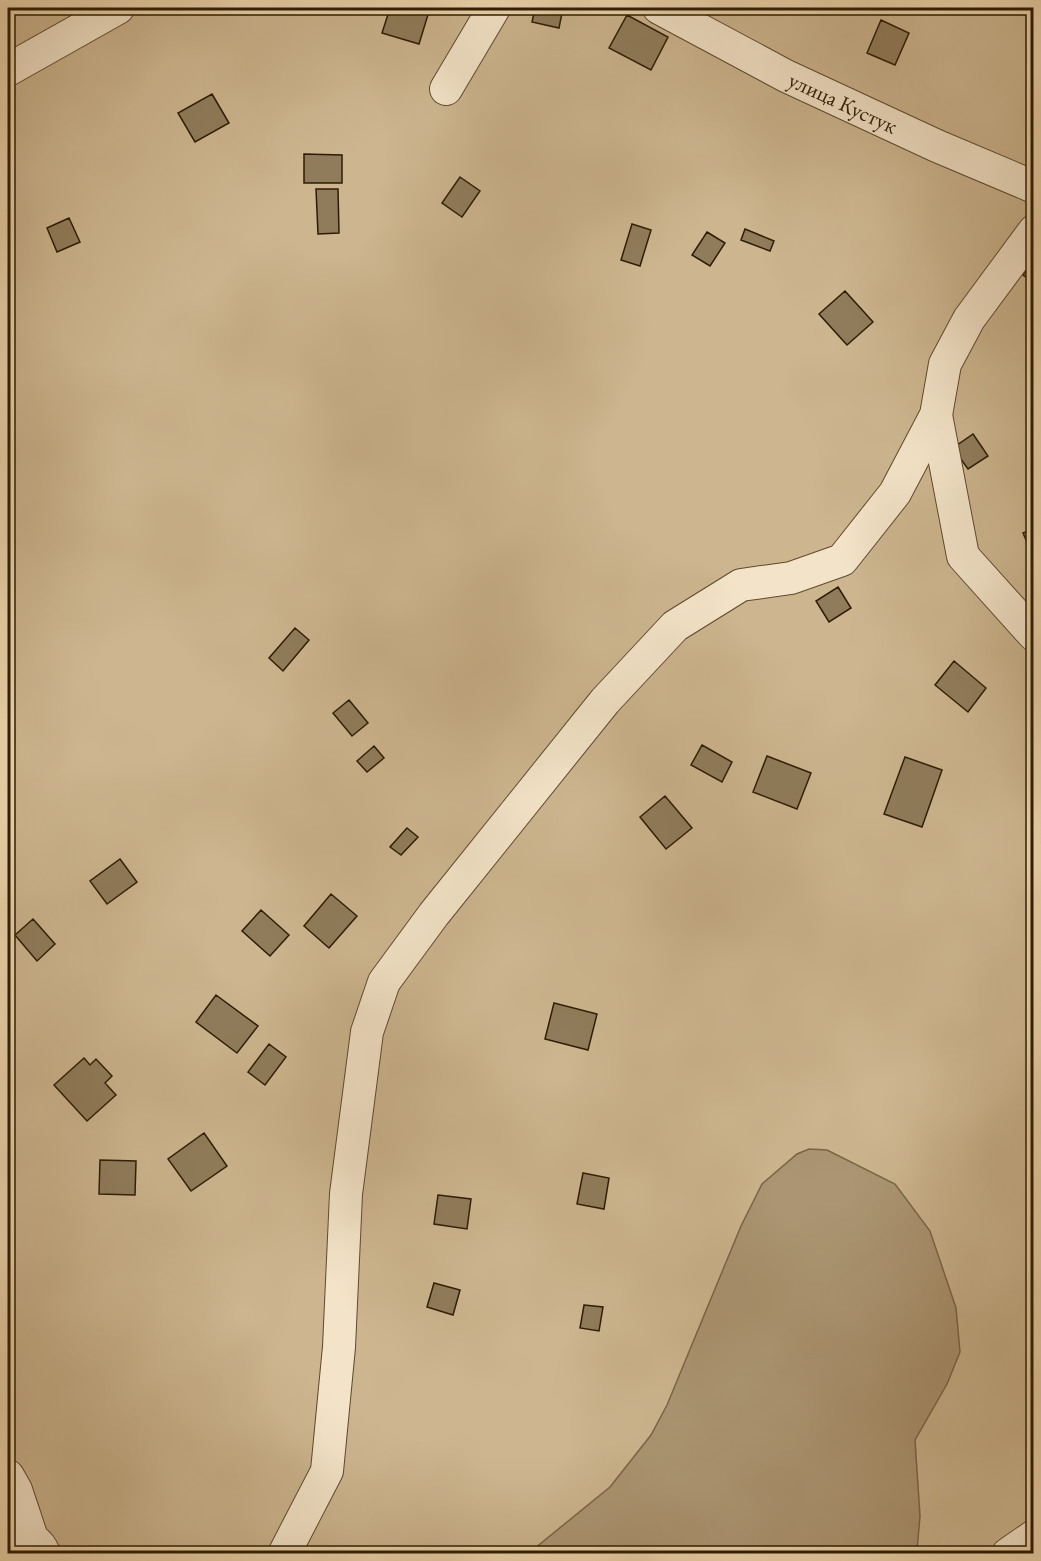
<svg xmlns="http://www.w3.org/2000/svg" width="1041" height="1561" font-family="'EB Garamond',serif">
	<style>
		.green { fill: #ccb58f; stroke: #7c684a; stroke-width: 1.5 }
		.water { fill: #ab9572; stroke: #796546; stroke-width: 1.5 }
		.building { fill: #907c5b; stroke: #2d1c04; stroke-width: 1.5 }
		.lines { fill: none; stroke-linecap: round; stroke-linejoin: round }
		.minor-casing { stroke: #5d4a2e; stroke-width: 34 }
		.minor { stroke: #f3e3c8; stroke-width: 32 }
		.labels { text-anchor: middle; stroke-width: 4.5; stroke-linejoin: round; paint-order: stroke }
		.street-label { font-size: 22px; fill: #2d1c04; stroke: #f3e3c8 }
	</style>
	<rect width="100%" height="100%" fill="#ecd4ab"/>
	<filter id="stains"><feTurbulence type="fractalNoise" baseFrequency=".00333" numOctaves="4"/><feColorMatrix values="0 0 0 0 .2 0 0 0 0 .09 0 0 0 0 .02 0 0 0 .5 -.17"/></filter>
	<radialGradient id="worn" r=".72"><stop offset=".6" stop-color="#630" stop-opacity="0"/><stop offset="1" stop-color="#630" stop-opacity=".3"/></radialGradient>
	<path class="green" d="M8,8H1033V1553H8Z"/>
	<path class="water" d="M809,1149L827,1150L895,1184L930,1231L956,1308L960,1352L947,1384L915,1440L920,1516L917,1551L915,1554L529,1553L610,1487L651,1435L667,1405L741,1226L762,1184L797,1154Z"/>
	<path class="building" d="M390,8H430L419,44L382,33Z
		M535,8H563L559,28L532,22Z
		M627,15L668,37L651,70L609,48Z
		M881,20L909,33L895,65L867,53Z
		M212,94L229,123L195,142L178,113Z
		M304,154L342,155V183H304Z
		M460,177L480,191L462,217L442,203Z
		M316,189H338L339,233L318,234Z
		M69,218L80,242L57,252L47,228Z
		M632,224L651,230L640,266L621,260Z
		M745,229L774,241L770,251L741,240Z
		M707,232L725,243L710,266L692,255Z
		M1034,261V283L1023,275Z
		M845,291L873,322L847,345L819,314Z
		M973,434L988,456L968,469L953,448Z
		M1034,529V559L1023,533Z
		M838,587L851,608L829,622L816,601Z
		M295,628L309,640L283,671L269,658Z
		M954,661L986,688L968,712L935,685Z
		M349,700L368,723L352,736L333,713Z
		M702,745L732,762L722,782L691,765Z
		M374,746L384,758L367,772L357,761Z
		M767,756L811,773L797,809L753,792Z
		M905,757L942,770L922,827L884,814Z
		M665,796L692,828L666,849L640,817Z
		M407,828L418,837L401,855L390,847Z
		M120,859L137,882L107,904L90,881Z
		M331,894L357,916L329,948L304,926Z
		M261,910L289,935L270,956L242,931Z
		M33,919L55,944L37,961L15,935Z
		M216,995L258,1026L237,1053L196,1022Z
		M554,1003L597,1014L588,1050L545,1039Z
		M269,1044L286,1057L265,1085L248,1072Z
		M84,1058L90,1065L96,1059L112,1076L105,1083L116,1095L87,1121L54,1085Z
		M204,1133L227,1166L191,1191L168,1159Z
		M100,1160L136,1161L135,1195L99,1194Z
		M583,1173L609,1178L604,1209L577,1204Z
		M438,1195L471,1199L467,1229L434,1224Z
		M434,1283L460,1290L453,1315L427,1307Z
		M584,1305L603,1307L599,1331L580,1328Z"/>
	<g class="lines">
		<defs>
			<g id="minor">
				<path id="s1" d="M659,8L786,76L937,146L1034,187"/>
				<path d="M8,70L118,8"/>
				<path d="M446,89L494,8"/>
				<path d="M936,415L963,556L1034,635"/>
				<path d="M8,1476L16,1490L32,1538"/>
				<path d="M8,1549L21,1537C33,1538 39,1542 44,1553"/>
				<path d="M284,1554L327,1471L339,1347L346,1194L367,1032L384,982L434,914L605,701L675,626L741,585L791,578L842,560L895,493L936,415L945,364L969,319L1034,231"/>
				<path d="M1008,1554L1034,1536"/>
			</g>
		</defs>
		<use href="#minor" class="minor-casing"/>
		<use href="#minor" class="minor"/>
	</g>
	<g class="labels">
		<g class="street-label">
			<text dy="8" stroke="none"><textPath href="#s1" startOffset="207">улица Кустук</textPath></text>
		</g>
	</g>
	<rect width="1041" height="1561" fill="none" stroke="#ecd4ab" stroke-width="30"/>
	<rect x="9" y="9" width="1023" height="1543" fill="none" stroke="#2d1c04" stroke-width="3"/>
	<rect x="15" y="15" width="1011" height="1531" fill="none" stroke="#2d1c04" stroke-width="1.5"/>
	<rect width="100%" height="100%" filter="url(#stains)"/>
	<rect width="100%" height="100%" fill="url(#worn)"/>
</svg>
